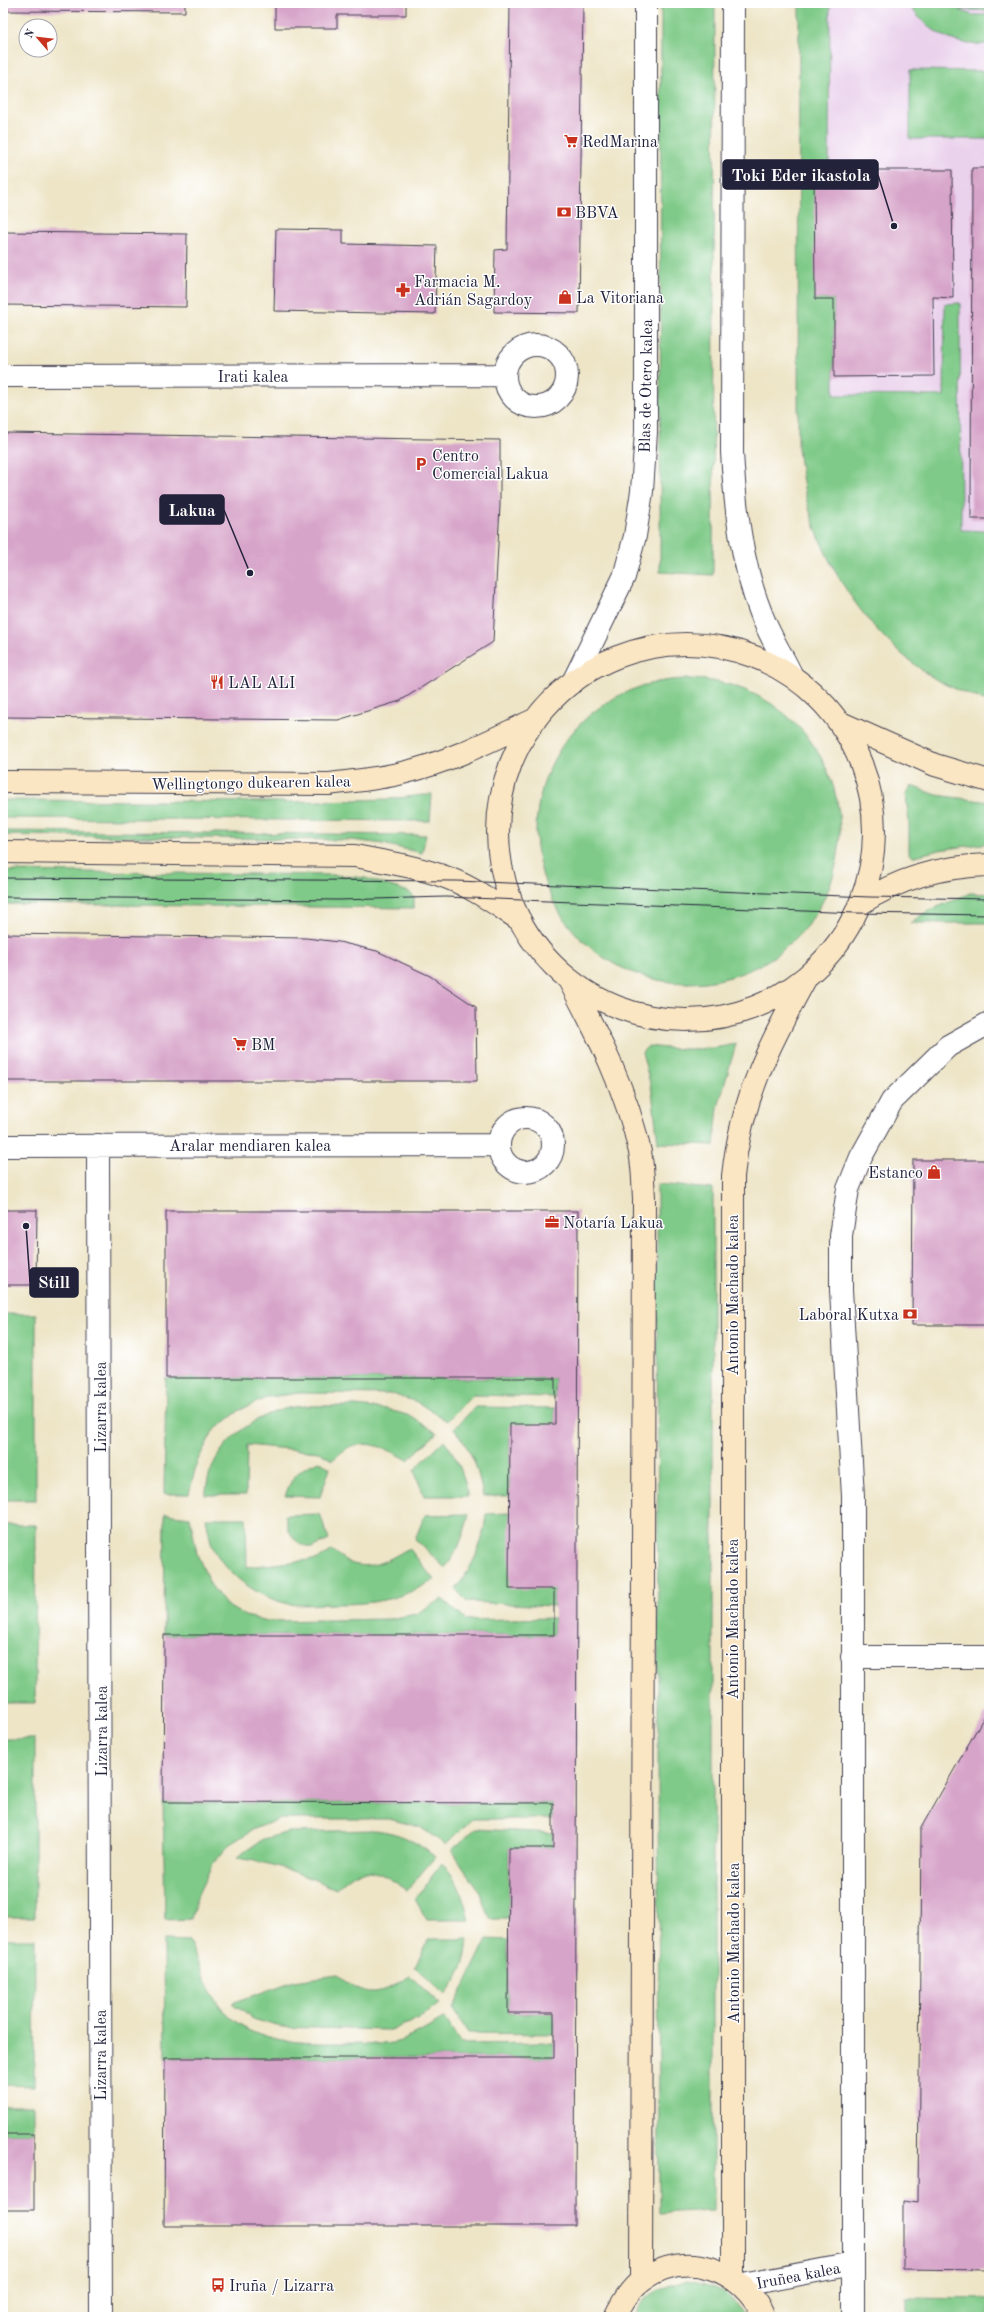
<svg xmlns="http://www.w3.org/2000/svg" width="992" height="2320" font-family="'Old Standard TT',serif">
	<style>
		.built { fill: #ead1ec }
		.green { fill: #7fca88; stroke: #507662 }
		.building { fill: #d7a4c9 }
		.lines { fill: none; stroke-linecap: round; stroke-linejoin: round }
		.minor-casing { stroke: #413f50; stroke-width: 24 }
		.secondary-casing { stroke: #413f50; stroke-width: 24 }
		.minor { stroke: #fff; stroke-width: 22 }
		.secondary { stroke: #fbe6c4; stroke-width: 22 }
		.tram { stroke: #22223b; stroke-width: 1 }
		.labels { text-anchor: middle; stroke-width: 3; stroke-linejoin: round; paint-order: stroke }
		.poi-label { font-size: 16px; fill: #22223b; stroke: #fff; text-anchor: start }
		.street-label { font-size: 16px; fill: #22223b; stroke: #fff }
		.leader { fill: none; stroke: #22223b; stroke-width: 1.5 }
		.callout-dot { fill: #22223b; stroke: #fff; stroke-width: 1.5 }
		.callout { fill: #22223b; stroke: #22223b; stroke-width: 1.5 }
		.callout-label { font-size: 17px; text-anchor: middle; font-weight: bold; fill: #fff }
	</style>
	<rect width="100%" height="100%" fill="#fff"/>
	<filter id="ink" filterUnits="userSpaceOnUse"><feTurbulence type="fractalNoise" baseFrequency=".025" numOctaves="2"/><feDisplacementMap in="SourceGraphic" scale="8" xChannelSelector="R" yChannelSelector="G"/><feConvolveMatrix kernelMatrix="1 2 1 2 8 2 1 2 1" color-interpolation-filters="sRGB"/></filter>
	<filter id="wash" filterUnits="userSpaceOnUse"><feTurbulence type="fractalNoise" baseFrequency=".012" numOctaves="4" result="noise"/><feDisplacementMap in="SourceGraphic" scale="16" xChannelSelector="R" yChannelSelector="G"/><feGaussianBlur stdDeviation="0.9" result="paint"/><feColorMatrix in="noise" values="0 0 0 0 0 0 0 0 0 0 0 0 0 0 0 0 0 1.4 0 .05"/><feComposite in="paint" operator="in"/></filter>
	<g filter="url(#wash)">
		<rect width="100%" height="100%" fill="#eee5c7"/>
		<path class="built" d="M799,3H989V702L927,674L891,644L860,607L833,570L818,536L805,493L798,448Z"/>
		<path class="green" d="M661,3H715L713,575L660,572Z
			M799,3H830L829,170L815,299H834V395L944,396L945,304L960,303L961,530L989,531V702C968,694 944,686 926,673C866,631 821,564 805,493C802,478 800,463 798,448Z
			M907,3H947L956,9V3H989V10H958L973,15H989V44C981,44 972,45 964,43C940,39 921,22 907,3Z
			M910,70L989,71V139H910Z
			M536 831a152 152 0 1 1 304 0a152 152 0 1 1-304 0Z
			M911,786L937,795L989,802V843L939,850L912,857L909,854V823L906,795Z
			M432,794L430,821L3,818V800L286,802L389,799Z
			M3,831L426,835L422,853L383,844L352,840L3,835Z
			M3,871L335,875L365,878L409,892L414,897V908L3,904Z
			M970,893L989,894V923H910L926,912Z
			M736,1044L718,1107L714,1145L658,1143L652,1091L642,1052L648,1046C681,1050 704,1051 736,1044Z
			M657,1184L713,1189V2210L659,2213Z
			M3,1314H36V1500H3Z
			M166,1378H555V1397L473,1395L447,1421L417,1402L392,1394L299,1393L268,1397L240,1410L213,1431L197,1462L189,1494H164Z
			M355,1406L387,1409L410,1416L437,1433L408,1460C391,1451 373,1440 352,1446C345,1448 338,1456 332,1460L319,1452L247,1445L246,1495H205C207,1486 208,1476 212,1468C223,1438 257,1415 288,1408C305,1404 336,1407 355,1406Z
			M475,1407L555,1408V1424L510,1425L509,1496H483C477,1465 473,1453 454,1429Z
			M444,1440C457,1457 464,1474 468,1496H424L414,1470Z
			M319,1461L330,1468L320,1497L285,1496C293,1474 298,1470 319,1461Z
			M510,1513L554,1589V1606L467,1602L456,1589C474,1564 483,1544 486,1514Z
			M165,1514L190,1517L197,1554L210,1584L226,1605L245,1616L268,1621L390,1619L416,1614L442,1599L466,1620L554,1618V1635H164Z
			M320,1514L329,1540L312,1548C292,1542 290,1536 285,1515Z
			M469,1514C464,1535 458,1552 445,1568L415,1539L425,1515Z
			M206,1518H246L247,1567L319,1559L332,1550C338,1554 346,1562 353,1564C374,1570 392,1558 409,1548L434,1580C397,1601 374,1604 332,1604C319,1604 302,1606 289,1604C259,1598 224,1574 212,1545C209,1537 208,1526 206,1518Z
			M3,1525H36L35,1703H3Z
			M3,1739H35V1917H3Z
			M163,1803H553V1819H472L446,1845L420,1827L389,1819H280L254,1829L230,1844L212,1865L198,1894L191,1919L165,1920Z
			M475,1829L553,1833V1848H509V1919H489L480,1893L452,1850Z
			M374,1830C401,1833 414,1840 435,1857L407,1890C393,1881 376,1867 359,1872C351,1874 342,1884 336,1889C300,1873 275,1863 236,1858L263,1839L289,1832Z
			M442,1863C459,1881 463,1895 469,1920H427L415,1899Z
			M3,1939H35L34,2086L3,2085Z
			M429,1939H468C466,1963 460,1975 445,1995L415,1967Z
			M487,1939L508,1940V2013H554V2034L468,2033L453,2009Z
			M164,1940L189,1941C200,1966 209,1999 231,2018C266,2046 311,2043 353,2043C366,2043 381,2045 393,2043C411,2039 429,2027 445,2018L461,2044L554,2043V2058H165Z
			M338,1975C369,1999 377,1996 410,1976L440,2004L410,2023L387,2030L280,2027L253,2019L232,2003L294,1981Z
			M3,2106H34V2134H3Z
			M688,2281C719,2288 727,2289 745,2317H634C643,2294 665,2285 688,2281Z
			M906,2298L989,2299V2317H906Z"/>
		<g id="blocks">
			<path class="building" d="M3,3H185V12L3,11Z
				M275,3H406V15H337V28H275Z
				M510,3H583L579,313L494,312L495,250L507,249Z
				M972,168H989V519H971Z
				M814,170H952L953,298L933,297L934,376L834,377V299H815Z
				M276,229L343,230V244L437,246L435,314L274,311Z
				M3,232L187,234L186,307L3,305Z
				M3,433L500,440V505L493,642L400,701L338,720L3,717Z
				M3,934L306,938L339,942L377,951L430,976L476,1007L477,1081H3Z
				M913,1160H989V1325H912Z
				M3,1210H37L36,1285H3Z
				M166,1211H578L575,2226H164L165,2058H554V2013H508L509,1848H553V1803L163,1802L164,1635H554V1589H509L510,1424H555V1378H166Z
				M989,1708V2270L903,2269V2200L918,2202L921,1828Z
				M3,2134H34V2210H3Z"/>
		</g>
	</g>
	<g filter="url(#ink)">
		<use href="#blocks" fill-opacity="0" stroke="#413f50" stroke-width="1"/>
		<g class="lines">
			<defs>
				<path id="minor" d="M733,3L732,452C735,506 741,563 761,613C769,635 782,655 792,676
					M505 376a31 31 0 1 1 62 0a31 31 0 1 1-62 0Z
					M3,376L504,375
					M573,682L624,577L635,536L642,491L646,432V3
					M499 1145a27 27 0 1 1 54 0a27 27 0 1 1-54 0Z
					M98,1145L101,2317
					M3,1146L497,1145
					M852,1657H989
					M743,2285L853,2264
					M853,2317V1496L841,1290V1236L848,1189L861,1157L892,1101L948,1046L989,1023"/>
				<path id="secondary" d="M498 832a188 188 0 1 1 376 0a188 188 0 1 1-376 0Z
					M841,723L935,765L989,781
					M3,782L329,784C353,781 378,779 402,773C447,763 494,739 536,719
					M3,852L355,856C386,862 419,867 448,878C474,888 497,905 520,920
					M860,904C899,878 943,866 989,865
					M569,980C598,1035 627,1091 640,1152C643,1167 643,1183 644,1198L641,2281
					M733,2278V1176C741,1098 770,1043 807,976
					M615,2317C622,2303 629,2290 642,2280C687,2248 742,2269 764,2317"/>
			</defs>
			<use href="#minor" class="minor-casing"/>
			<use href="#secondary" class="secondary-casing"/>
			<use href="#minor" class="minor"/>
			<use href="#secondary" class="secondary"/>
			<path class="tram" d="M3,878L456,881L870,897L989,899
				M3,897L339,900L445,897L856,913L989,915"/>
		</g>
	</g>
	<defs>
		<symbol id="supermarket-bare" viewBox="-9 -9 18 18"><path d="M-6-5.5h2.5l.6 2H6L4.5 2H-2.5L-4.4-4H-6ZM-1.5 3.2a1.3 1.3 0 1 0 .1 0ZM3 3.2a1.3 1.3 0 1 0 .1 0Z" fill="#c8321e" stroke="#fff" stroke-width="2.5" paint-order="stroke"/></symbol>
		<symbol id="bank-bare" viewBox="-9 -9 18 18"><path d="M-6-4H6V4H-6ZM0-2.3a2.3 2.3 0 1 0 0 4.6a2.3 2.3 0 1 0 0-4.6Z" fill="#c8321e" stroke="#fff" stroke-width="2.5" paint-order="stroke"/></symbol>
		<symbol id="pharmacy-bare" viewBox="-9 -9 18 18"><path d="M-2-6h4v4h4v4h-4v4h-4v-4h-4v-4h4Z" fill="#c8321e" stroke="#fff" stroke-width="2.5" paint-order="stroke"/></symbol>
		<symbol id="shop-bare" viewBox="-9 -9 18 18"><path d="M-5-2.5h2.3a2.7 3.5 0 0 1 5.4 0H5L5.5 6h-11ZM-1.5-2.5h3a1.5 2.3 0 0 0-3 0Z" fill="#c8321e" stroke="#fff" stroke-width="2.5" paint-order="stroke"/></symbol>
		<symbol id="parking-bare" viewBox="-9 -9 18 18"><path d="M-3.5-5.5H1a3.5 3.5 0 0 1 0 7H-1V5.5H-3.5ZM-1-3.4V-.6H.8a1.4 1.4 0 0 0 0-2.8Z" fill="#c8321e" stroke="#fff" stroke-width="2.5" paint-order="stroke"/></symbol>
		<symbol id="restaurant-bare" viewBox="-9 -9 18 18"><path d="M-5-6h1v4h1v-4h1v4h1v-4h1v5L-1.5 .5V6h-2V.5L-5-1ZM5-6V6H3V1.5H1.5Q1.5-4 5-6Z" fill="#c8321e" stroke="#fff" stroke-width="2.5" paint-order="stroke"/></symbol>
		<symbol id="office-bare" viewBox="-9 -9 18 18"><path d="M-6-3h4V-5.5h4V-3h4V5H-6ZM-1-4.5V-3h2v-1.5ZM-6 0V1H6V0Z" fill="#c8321e" stroke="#fff" stroke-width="2.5" paint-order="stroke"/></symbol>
		<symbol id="bus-bare" viewBox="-9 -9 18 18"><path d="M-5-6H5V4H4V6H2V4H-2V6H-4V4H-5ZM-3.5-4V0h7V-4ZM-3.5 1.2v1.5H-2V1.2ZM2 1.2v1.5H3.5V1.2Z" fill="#c8321e" stroke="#fff" stroke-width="2.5" paint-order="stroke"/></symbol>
	</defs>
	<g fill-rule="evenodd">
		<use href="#supermarket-bare" x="561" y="131" width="20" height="20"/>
		<use href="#bank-bare" x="554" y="202" width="20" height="20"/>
		<use href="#pharmacy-bare" x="393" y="280" width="20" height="20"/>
		<use href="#shop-bare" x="555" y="287" width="20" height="20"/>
		<use href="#parking-bare" x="411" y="454" width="20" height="20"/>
		<use href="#restaurant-bare" x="207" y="672" width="20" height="20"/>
		<use href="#supermarket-bare" x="230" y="1034" width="20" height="20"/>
		<use href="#shop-bare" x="924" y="1162" width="20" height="20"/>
		<use href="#office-bare" x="542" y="1212" width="20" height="20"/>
		<use href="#bank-bare" x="900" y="1304" width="20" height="20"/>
		<use href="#bus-bare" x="208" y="2275" width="20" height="20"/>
	</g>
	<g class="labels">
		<g class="poi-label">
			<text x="582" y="147">RedMarina</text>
			<text x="575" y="218">BBVA</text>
			<text x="414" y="287">Farmacia M.<tspan x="414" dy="18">Adrián Sagardoy</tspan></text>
			<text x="576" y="303">La Vitoriana</text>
			<text x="432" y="461">Centro<tspan x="432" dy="18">Comercial Lakua</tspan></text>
			<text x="228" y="688">LAL ALI</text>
			<text x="251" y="1050">BM</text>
			<text x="923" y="1178" text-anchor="end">Estanco</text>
			<text x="563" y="1228">Notaría Lakua</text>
			<text x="899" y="1320" text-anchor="end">Laboral Kutxa</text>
			<text x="229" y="2291">Iruña / Lizarra</text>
		</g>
		<g class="street-label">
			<text x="253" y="382">Irati kalea</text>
			<text transform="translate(645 386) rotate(-89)" y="6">Blas de Otero kalea</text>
			<text transform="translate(251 782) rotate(-1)" y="6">Wellingtongo dukearen kalea</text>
			<text x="250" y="1151">Aralar mendiaren kalea</text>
			<text transform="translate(732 1295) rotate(-90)" y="6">Antonio Machado kalea</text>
			<text transform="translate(100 1407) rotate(-90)" y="6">Lizarra kalea</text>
			<text transform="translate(732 1619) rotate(-90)" y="6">Antonio Machado kalea</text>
			<text transform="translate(101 1731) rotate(-90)" y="6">Lizarra kalea</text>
			<text transform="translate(733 1943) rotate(-90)" y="6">Antonio Machado kalea</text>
			<text transform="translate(100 2055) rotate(-90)" y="6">Lizarra kalea</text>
			<text transform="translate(798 2275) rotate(-11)" y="6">Iruñea kalea</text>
		</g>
	</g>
	<path class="leader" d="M894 226L878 175M250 573L224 510M26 1226L30 1282"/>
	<g class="callout-dot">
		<circle cx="894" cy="226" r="4"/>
		<circle cx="250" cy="573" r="4"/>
		<circle cx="26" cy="1226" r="4"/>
	</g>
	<g class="callout">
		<rect x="723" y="160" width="155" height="29" rx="4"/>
		<rect x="160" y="495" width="64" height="29" rx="4"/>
		<rect x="30" y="1268" width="48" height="29" rx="4"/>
	</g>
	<g class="callout-label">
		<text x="801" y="181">Toki Eder ikastola</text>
		<text x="192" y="516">Lakua</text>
		<text x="54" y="1288">Still</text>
	</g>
	<rect width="992" height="2320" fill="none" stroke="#fff" stroke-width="16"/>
	<g transform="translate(38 38) rotate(298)"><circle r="19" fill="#ffffff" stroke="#a7a7b1"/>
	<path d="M0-3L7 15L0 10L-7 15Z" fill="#c8321e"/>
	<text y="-6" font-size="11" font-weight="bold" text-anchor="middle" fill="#22223b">N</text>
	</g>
</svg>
